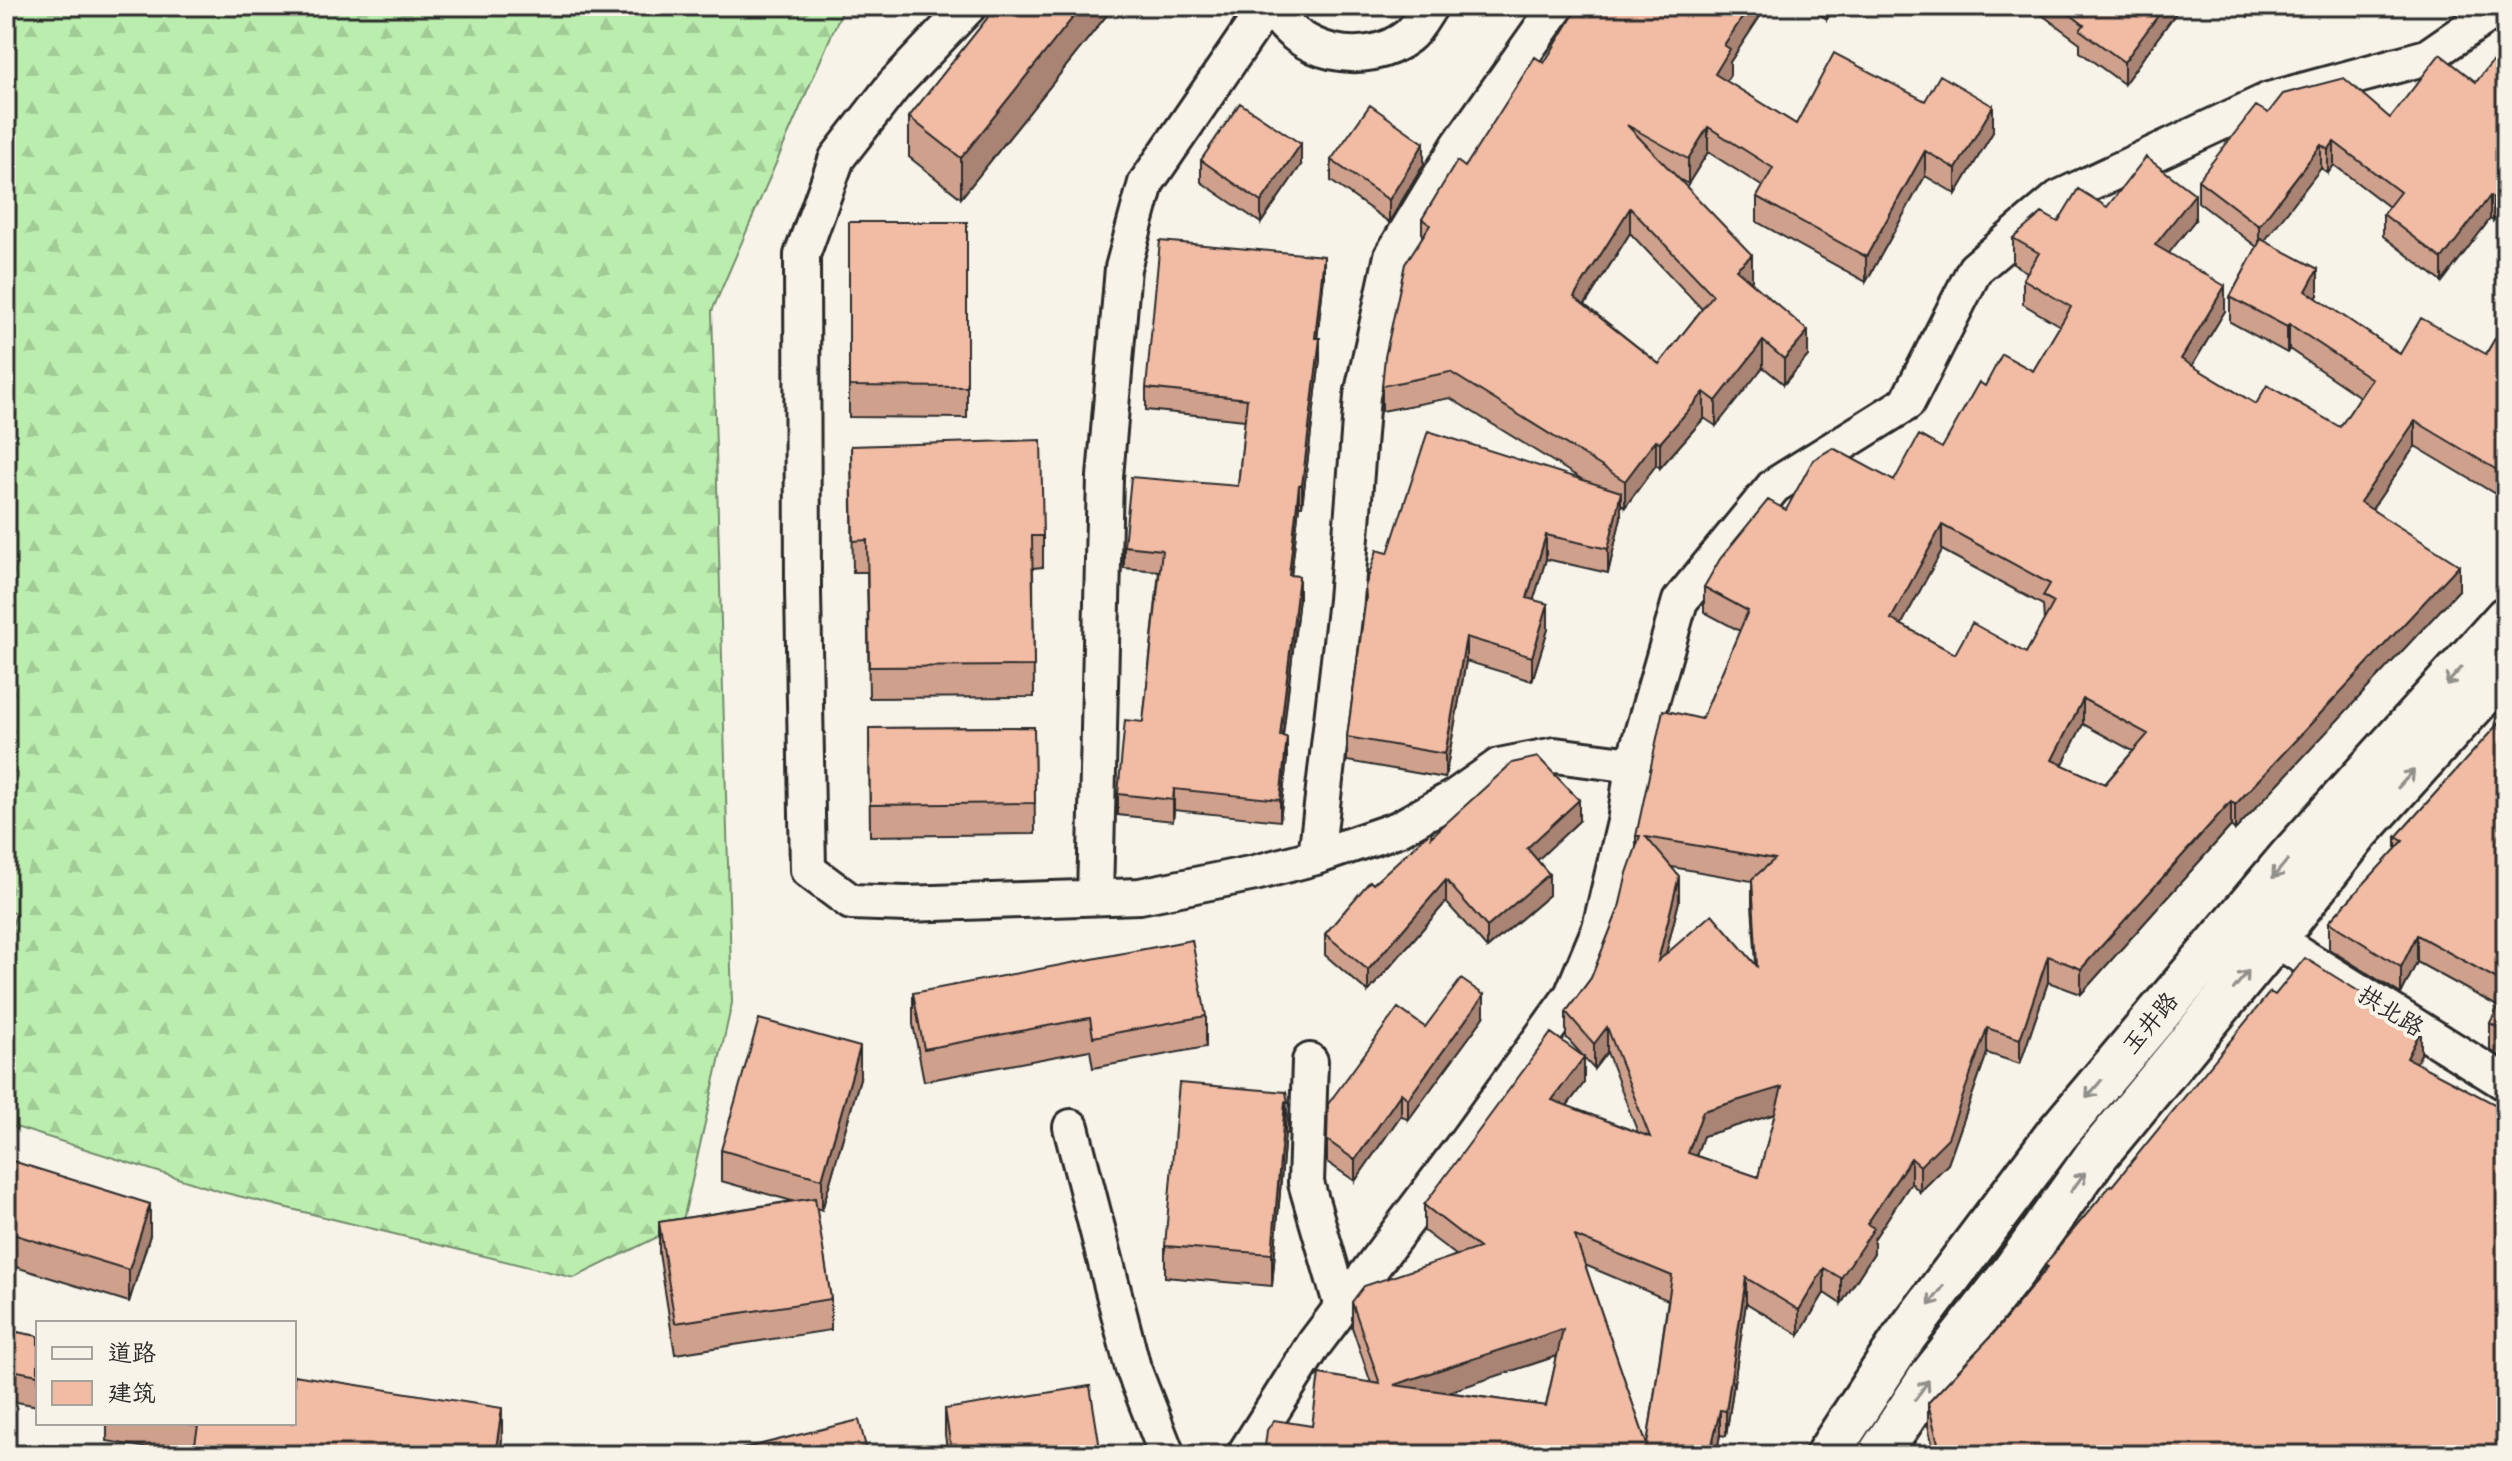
<svg xmlns="http://www.w3.org/2000/svg" width="2512" height="1461" font-family="Sriracha,'LXGW WenKai TC',sans-serif">
	<style>
		.forest { fill: url(#forest-firs); stroke: #738c6c; stroke-width: 2 }
		.lines { fill: none; stroke-linecap: round; stroke-linejoin: round }
		.minor-casing { stroke: #2b2b2b; stroke-width: 40 }
		.tertiary-casing { stroke: #2b2b2b; stroke-width: 48 }
		.minor { stroke: #f7f3e8; stroke-width: 34 }
		.tertiary { stroke: #f7f3e8; stroke-width: 42 }
		.wall { fill: #cfa18d; stroke: #2b2b2b; stroke-width: 2; fill-rule: evenodd }
		.shaded-wall { fill: #a98373; stroke: #2b2b2b; stroke-width: 2 }
		.building { fill: #f1bba4; stroke: #2b2b2b; stroke-width: 2; fill-rule: evenodd }
		.oneway { stroke: #918f8a }
		.labels { text-anchor: middle; stroke-width: 8; stroke-linejoin: round; paint-order: stroke }
		.street-label { font-size: 24px; fill: #2b2b2b; stroke: #f7f3e8 }
	</style>
	<defs>
		<pattern id="forest-firs" width="22" height="20" patternUnits="userSpaceOnUse" patternTransform="scale(2)"><rect width="22" height="20" fill="#bbeeae"/><path d="M5 1l3.5 6h-7zM16 11l3.5 6h-7z" fill="#a1cc96"/></pattern>
	</defs>
	<rect width="100%" height="100%" fill="#f7f3e8"/>
	<filter id="ink" filterUnits="userSpaceOnUse"><feTurbulence type="fractalNoise" baseFrequency=".0125" numOctaves="2"/><feDisplacementMap in="SourceGraphic" scale="16" xChannelSelector="R" yChannelSelector="G"/><feConvolveMatrix kernelMatrix="1 2 1 2 8 2 1 2 1" color-interpolation-filters="sRGB"/></filter>
	<g filter="url(#ink)">
		<path class="forest" d="M6,6H844L712,311L732,1003L682,1225L574,1278L222,1192L6,1124V944L16,914L6,910Z"/>
		<g class="lines">
			<defs>
				<path id="minor" d="M969,6L894,85L837,158L802,255L803,591L808,870L851,902L906,904L1140,896L1255,873L1316,857L1398,829L1455,797L1499,766L1555,755L1633,765L1625,822L1600,928L1572,995L1463,1146L1315,1343L1244,1455
					M1272,6C1296,54 1365,70 1408,36C1417,29 1424,15 1430,6
					M1633,765L1680,601L1774,486L1907,403L1975,269L2059,198L2269,100L2427,57L2501,6
					M1316,857L1346,600L1362,396L1392,256L1459,145L1557,6
					M1095,897L1105,477L1123,268L1146,183L1267,6
					M2275,939L2506,1083
					M1310,1061L1306,1183L1342,1307
					M1071,1127L1133,1368L1167,1455"/>
				<path id="tertiary" d="M1827,1455L1903,1339L2057,1134L2291,856L2506,618
					M1879,1455L1929,1379L2013,1272L2096,1156L2275,939L2358,832L2506,669"/>
			</defs>
			<use href="#minor" class="minor-casing"/>
			<use href="#tertiary" class="tertiary-casing"/>
			<use href="#minor" class="minor"/>
			<use href="#tertiary" class="tertiary"/>
		</g>
		<path class="wall" d="M997,6H1114L961,198L909,157V117Z
			M1761,6V15L1730,62V75L1726,81L1796,124L1925,101L1993,132L1956,194L1925,176L1866,282L1757,222V197L1763,187L1708,152L1688,184L1679,179L1752,280L1751,282L1808,356L1784,384L1763,367L1716,426L1704,418L1660,468L1656,465L1625,507L1621,504V517L1608,573L1546,559L1533,600L1548,629L1532,681L1466,661L1445,778L1347,761V737L1365,602V587L1388,553L1583,480L1450,398L1382,411V386L1422,237V219L1465,167L1544,63ZM1630,233L1702,309L1659,364L1585,305Z
			M1807,6H1835L1827,19Z
			M2030,6H2181L2124,84L2080,52V43Z
			M2235,6H2256L2248,16Z
			M2347,6H2364L2358,14Z
			M2506,54V215L2501,212L2493,221L2490,219L2442,282L2383,236V214L2389,207L2334,165L2328,173L2321,168L2264,241L2318,295L2316,298L2400,354H2486L2506,320L2497,495L2415,446L2372,509L2459,590L2235,830L2231,826L2081,994L2048,982L2020,1064L1987,1053L1948,1164L1920,1192L1911,1183L1874,1239V1253L1841,1304L1824,1293L1799,1335L1746,1303L1726,1436L1720,1435L1716,1455H1264L1312,1426L1371,1383L1352,1327V1302L1456,1255L1424,1231V1205L1583,1056L1566,1037V1012L1591,978L1619,908L1636,848V836L1702,719L1740,631L1704,612V587L1786,510L1894,481L1942,448L1985,386L2033,371L2060,326L2023,304V279L2027,272L2013,264V238L2107,207L2195,220L2168,253L2225,311L2192,366L2256,404L2340,427L2360,397L2289,349L2287,353L2230,322V297L2257,247L2198,202V180L2268,113L2390,118L2476,82L2500,61ZM1942,550L2043,605L2044,621L2026,653L1955,654L1901,625ZM2083,724L2133,751L2105,784L2062,765ZM1672,867L1752,881V905L1756,964L1666,954L1679,901ZM1607,1052L1638,1133L1567,1106L1584,1083V1058L1594,1069ZM1775,1114L1758,1177L1696,1156L1703,1136ZM1585,1265L1668,1300L1647,1445ZM1557,1356L1546,1406L1447,1392Z
			M1201,160L1301,165L1261,223L1201,182Z
			M1331,160L1424,164L1389,222L1331,181Z
			M849,222H967V418L849,417Z
			M1324,277L1317,338L1320,359L1302,506H1299L1291,575L1299,598L1283,737L1287,758L1280,821L1174,810L1173,821L1118,815V794L1143,722L1159,571L1124,568V546L1238,486L1245,420L1146,410V388Z
			M851,446L1043,536V567L1033,568L1034,697L869,698L867,572H853Z
			M2506,715V1059L2490,1050V1023L2499,1007L2417,962L2401,994L2329,949V922L2396,849V837Z
			M1034,727L1035,834L870,836L869,728Z
			M1579,821L1537,860L1549,895L1487,948L1446,902L1368,992L1325,955V934L1373,884L1432,836Z
			M913,993L1206,1016V1047L1093,1068L1090,1050L924,1081L913,1024Z
			M2275,995L2421,1054L2416,1063L2506,1455H1935L1928,1426V1403L1994,1333L2045,1271V1265Z
			M1484,1017L1408,1120L1401,1115L1355,1181L1327,1162V1140L1425,1027Z
			M860,1078L822,1210L816,1208L831,1299V1330L675,1354L659,1253V1222L792,1201L721,1181V1150Z
			M1286,1092L1288,1134L1285,1133L1272,1286L1165,1277V1246Z
			M6,1159L150,1235L129,1302L6,1264Z
			M6,1330L38,1336V1406L6,1400Z
			M945,1409L1101,1455H948L945,1435Z
			M107,1423H294L502,1439L500,1455H187L107,1441Z"/>
		<path class="shaded-wall" d="M1082,6H1114L961,198V158Z
			M1750,6H1761V15L1730,62V75L1715,99V74L1724,45Z
			M1827,6H1835L1827,19Z
			M2165,6H2181L2124,84V62Z
			M2248,6H2256L2248,16Z
			M2358,6H2364L2358,14Z
			M1993,106V132L1956,194V169Z
			M1708,127V152L1688,184V159Z
			M2334,142V165L2328,173V150Z
			M1424,143V164L1389,222V200Z
			M1301,144V165L1261,223V202Z
			M2321,145V168L2259,248V226Z
			M1925,151V176L1866,282V257Z
			M2501,189V212L2493,221V198Z
			M2195,194V220L2155,271V245Z
			M2490,196V219L2442,282V259Z
			M1630,208V233L1574,322V297Z
			M1752,255V280L1736,295V269Z
			M1324,256V277L1315,359V338Z
			M2318,269V295L2306,317V291Z
			M2225,286V311L2181,384V359Z
			M2289,324V349L2287,353V327Z
			M1808,331V356L1784,384V359Z
			M1320,338V359L1302,506V485Z
			M1763,341V367L1716,426V401Z
			M1704,392V418L1660,468V443Z
			M2415,421V446L2360,527V502Z
			M1656,440V465L1625,507V481Z
			M2506,460V486L2497,495V470Z
			M1299,485V506L1289,596V575Z
			M1621,492V517L1608,573V549Z
			M1942,525V550L1891,644V619Z
			M1546,535V559L1527,622V598Z
			M2459,565V590L2235,830V805Z
			M1299,576V598L1280,758V736Z
			M1548,604V629L1532,681V657Z
			M1466,637V661L1445,778V754Z
			M2083,699V724L2052,786V760Z
			M1287,737V758L1280,821V800Z
			M1174,789V810L1173,821V800Z
			M1579,800V821L1527,870V848Z
			M2231,801V826L2081,994V969Z
			M1549,874V895L1487,948V927Z
			M1679,876V901L1658,986V961Z
			M1446,880V902L1368,992V970Z
			M2417,935V962L2401,994V967Z
			M2048,956V982L2020,1064V1039Z
			M1484,995V1017L1408,1120V1099Z
			M1607,1027V1052L1594,1069V1044Z
			M1987,1028V1053L1948,1164L1920,1192V1166Z
			M2421,1030V1054L2407,1081V1058Z
			M860,1047V1078L822,1210V1179Z
			M1584,1057V1083L1552,1125V1100Z
			M1782,1087V1112L1703,1136L1688,1178V1153L1703,1111Z
			M1401,1093V1115L1355,1181V1160Z
			M1285,1102V1133L1272,1286V1254Z
			M1911,1158V1183L1874,1239V1253L1841,1304V1278L1867,1224Z
			M150,1204V1235L129,1302V1270Z
			M1824,1268V1293L1799,1335V1310Z
			M1746,1278V1303L1726,1436V1411Z
			M1563,1329V1354L1394,1410V1385Z
			M502,1408V1439L500,1455H495Z
			M1720,1410V1435L1716,1455H1711V1449Z"/>
		<path class="building" d="M997,6H1082L961,158L909,117Z
			M1579,6H1750L1724,45L1730,49L1715,74L1796,124L1834,53L1925,101L1940,75L1993,106L1956,169L1925,151L1866,257L1757,197L1773,168L1708,127L1688,159L1627,125L1752,255L1736,269L1808,331L1784,359L1763,341L1716,401L1704,392L1660,443L1656,440L1625,481L1450,372L1382,386L1385,357L1405,264L1430,225L1422,219L1457,161L1465,167L1535,57L1544,63ZM1630,208L1713,295L1659,364L1574,297Z
			M2059,6H2165L2124,62L2080,30L2084,25Z
			M2440,54L2476,82L2496,57L2500,61L2506,54V192L2501,189L2493,198L2490,196L2442,259L2383,214L2400,192L2334,142L2328,150L2321,145L2259,226L2198,180L2256,106L2268,113L2283,94L2344,78L2390,118Z
			M1240,103L1301,144L1261,202L1201,160Z
			M1370,105L1424,143L1389,200L1331,160Z
			M2146,157L2195,194L2155,245L2225,286L2181,359L2256,404L2267,385L2340,427L2372,379L2289,324L2287,327L2230,297L2261,239L2318,269L2306,291L2400,354L2421,318L2486,354L2506,320V460L2497,470L2415,421L2360,502L2459,565L2235,805L2231,801L2081,969L2048,956L2020,1039L1987,1028L1948,1138L1920,1166L1911,1158L1867,1224L1874,1228L1841,1278L1824,1268L1799,1310L1746,1278L1726,1411L1720,1410L1711,1449L1691,1444L1687,1455H1264L1267,1430L1274,1420L1312,1426L1319,1374L1380,1384L1352,1302L1364,1286L1479,1248L1424,1205L1551,1033L1584,1057L1552,1100L1650,1137L1607,1027L1594,1044L1566,1012L1591,978L1619,908L1627,873L1640,836H1636L1663,710L1702,719L1748,611L1704,587L1720,559L1768,500L1786,510L1813,460L1833,448L1894,481L1919,435L1942,448L1979,382L1985,386L2002,354L2033,371L2071,307L2023,279L2039,253L2013,238L2042,213L2058,222L2078,189L2107,207ZM1942,525L2050,584L2043,596L2054,602L2026,653L1972,623L1955,654L1891,619ZM2083,699L2148,734L2105,784L2052,760ZM1646,837L1775,859L1752,879L1757,966L1712,914L1658,961L1679,876ZM1782,1087L1758,1177L1688,1153L1703,1111ZM1575,1236L1672,1276L1647,1445ZM1563,1329L1546,1406L1394,1385Z
			M849,222H967V387L849,386Z
			M1160,241L1324,256L1315,338H1320L1302,485H1299L1289,575L1299,576L1280,736L1287,737L1280,800L1174,789L1173,800L1118,794L1125,720L1143,722L1162,550L1124,546L1131,477L1238,486L1247,399L1146,388Z
			M1428,431L1621,492L1608,549L1546,535L1527,598L1548,604L1532,657L1466,637L1445,754L1347,737L1366,597L1365,587L1377,550L1388,553Z
			M1041,440L1043,536H1032L1034,666L869,667L867,540L853,541L851,446Z
			M2506,715V984L2417,935L2401,967L2329,922L2403,841L2396,837Z
			M1034,727L1035,803L870,805L869,728Z
			M1538,757L1579,800L1527,848L1549,874L1487,927L1446,880L1368,970L1325,934L1370,881L1373,884L1432,830L1431,837L1512,763Z
			M1192,940L1206,1016L1093,1037L1090,1018L924,1049L913,993Z
			M2305,958L2421,1030L2407,1058L2506,1110V1455H1941L1928,1403L1994,1333L2048,1267L2045,1265L2064,1241L2111,1185L2112,1186L2270,992L2275,995Z
			M1461,979L1484,995L1408,1099L1401,1093L1355,1160L1327,1140L1328,1104L1398,1008L1425,1027Z
			M2506,992V1032L2490,1023Z
			M759,1019L860,1047L822,1179L721,1150Z
			M1179,1083L1286,1092L1288,1103L1285,1102L1272,1254L1165,1246Z
			M6,1159L150,1204L129,1270L6,1232Z
			M815,1198L831,1299L675,1323L659,1222Z
			M6,1330L38,1336V1375L6,1369Z
			M294,1375L502,1408L495,1455H193L198,1426L182,1423H294Z
			M1090,1386L1101,1455H952L945,1409Z
			M859,1420L868,1455H717Z"/>
		<defs><path id="oneway-shaft" d="M-6 0H5M1.5-3L5.5 0L1.5 3" fill="none" stroke-width="1.6" stroke-linecap="round" stroke-linejoin="round" transform="scale(2)"/></defs>
		<g class="oneway">
			<use href="#oneway-shaft" transform="translate(2454 676) rotate(132)"/>
			<use href="#oneway-shaft" transform="translate(2406 779) rotate(-48)"/>
			<use href="#oneway-shaft" transform="translate(2280 869) rotate(130)"/>
			<use href="#oneway-shaft" transform="translate(2241 980) rotate(-51)"/>
			<use href="#oneway-shaft" transform="translate(2094 1089) rotate(130)"/>
			<use href="#oneway-shaft" transform="translate(2078 1182) rotate(-54)"/>
			<use href="#oneway-shaft" transform="translate(1936 1296) rotate(127)"/>
			<use href="#oneway-shaft" transform="translate(1922 1390) rotate(-56)"/>
		</g>
	</g>
	<g class="labels">
		<g class="street-label">
			<text transform="translate(2391 1011) rotate(32)" y="8">拱北路</text>
			<text transform="translate(2150 1023) rotate(-50)" y="8">玉井路</text>
		</g>
	</g>
	<rect width="2512" height="1461" fill="none" stroke="#f7f3e8" stroke-width="32"/>
	<rect x="16" y="16" width="2480" height="1429" fill="none" stroke="#2b2b2b" stroke-width="3" filter="url(#ink)"/>
	<rect x="36" y="1321" width="260" height="104" fill="#f7f3e8" stroke="#a5a39c" stroke-width="2"/>
	<rect x="52" y="1347" width="40" height="12" fill="#f7f3e8" stroke="#a5a39c" stroke-width="2"/>
	<text x="108" y="1361" font-size="24" fill="#2b2b2b">道路</text>
	<rect x="52" y="1381" width="40" height="24" fill="#f1bba4" stroke="#a5a39c" stroke-width="2"/>
	<text x="108" y="1401" font-size="24" fill="#2b2b2b">建筑</text>
</svg>
